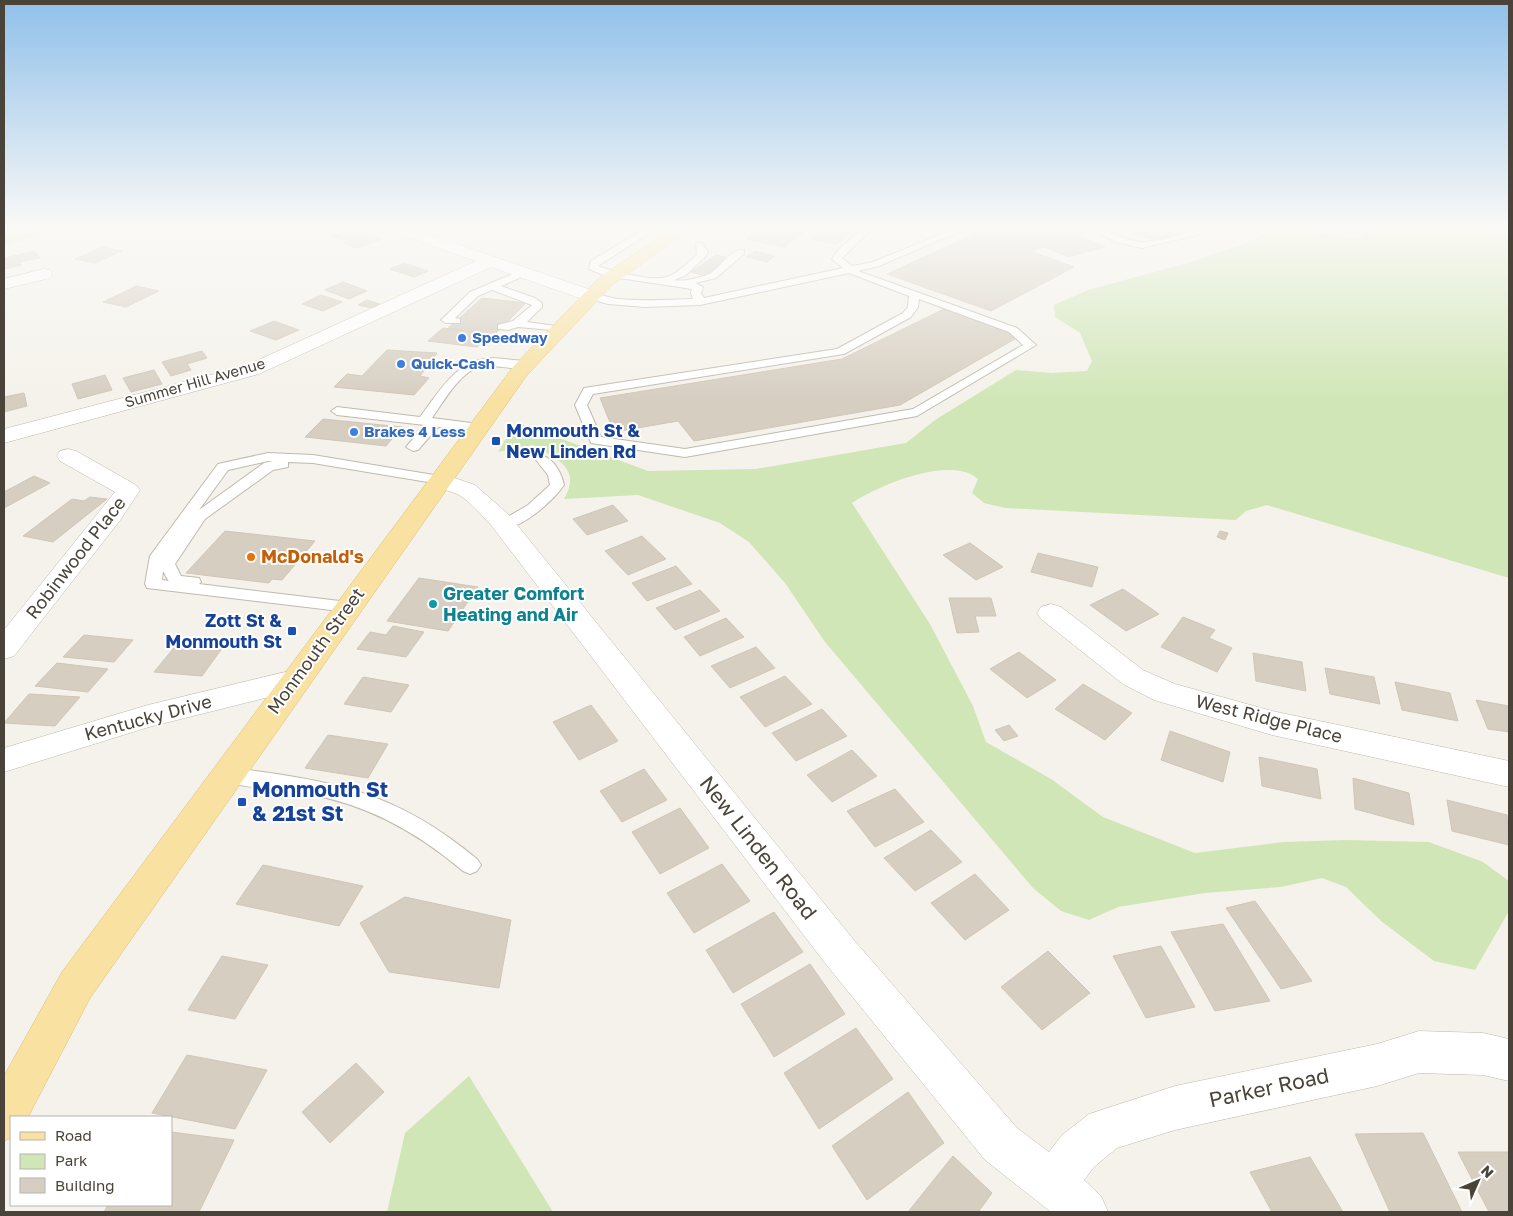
<svg xmlns="http://www.w3.org/2000/svg" width="1513" height="1216" font-family="'Golos Text',sans-serif">
<style>
.green{fill:#d0e6b7}
.building{fill:#d6cec1;stroke:#d0c6b5}
.lines{fill:none;stroke-linecap:round;stroke-linejoin:round}
.service-casing{stroke:#c0baae;stroke-width:2}
.minor-casing{stroke:#c0baae;stroke-width:1}
.primary-casing{stroke:#ddbf71;stroke-width:1}
.service{fill:#fff;fill-rule:evenodd}
.minor{fill:#fff;fill-rule:evenodd}
.primary{fill:#f8e1a1;fill-rule:evenodd}
.shop-dot{fill:#3f7fe0;stroke:#fff;stroke-width:2}
.transit-dot{fill:#1a4fb4;stroke:#fff;stroke-width:2}
.food-dot{fill:#e8710a;stroke:#fff;stroke-width:2}
.culture-dot{fill:#0f9aa8;stroke:#fff;stroke-width:2}
.labels{text-anchor:middle;stroke-width:4;stroke-linejoin:round;paint-order:stroke}
.far-shop-label{font-size:15px;font-weight:bold;fill:#366cbe;stroke:#fff;text-anchor:start}
.far-street-label{font-size:15px;fill:#494339;stroke:#fff}
.transit-label{font-size:18px;font-weight:bold;fill:#164399;stroke:#fff;text-anchor:start}
.food-label{font-size:18px;font-weight:bold;fill:#c56008;stroke:#fff;text-anchor:start}
.street-label{font-size:18px;fill:#494339;stroke:#fff}
.culture-label{font-size:18px;font-weight:bold;fill:#0d838f;stroke:#fff;text-anchor:start}
.near-transit-label{font-size:21px;font-weight:bold;fill:#164399;stroke:#fff;text-anchor:start}
.near-street-label{font-size:21px;fill:#494339;stroke:#fff}
</style>
<rect width="100%" height="100%" fill="#f5f2eb"/>
<!-- green -->
<g class="green">
<polygon points="4,229 56,229 4,246"/>
<path d="M1365,229H1509V578L1267,505L1246,511L1236,520L1005,508L984,503L972,493L978,479C951,455 879,485 852,503L930,624L973,706L986,742L1051,779L1103,817L1195,853L1283,842L1345,840L1429,842L1483,862L1509,881V911L1475,970L1434,961L1381,921L1346,887L1322,878L1281,887L1205,893L1118,907L1089,920L1061,911L1033,888L825,642L785,583L749,542L720,523L638,495L564,499C582,468 557,459 533,445L498,452L516,422L648,471L756,469L906,443L935,420L1016,370L1052,373L1087,371L1092,361L1080,333L1055,317L1054,305L1088,290L1188,263L1246,243L1273,230L1362,238Z"/>
<polygon points="469,1076 553,1212 387,1212 405,1133"/>
</g>
<!-- building -->
<g class="building">
<polygon points="351,229 365,233 345,241 332,236"/>
<polygon points="745,229 809,229 784,247 746,239 758,231"/>
<polygon points="823,229 855,229 837,244 810,239"/>
<polygon points="986,229 1065,229 1105,247 1068,257 1045,247 1030,251 1074,267 991,311 887,274"/>
<polygon points="1129,229 1207,229 1153,241"/>
<polygon points="369,234 382,239 357,248 344,243"/>
<polygon points="102,247 122,251 95,263 75,259"/>
<polygon points="34,251 40,258 19,262 21,265 4,269 4,258"/>
<polygon points="755,251 775,256 767,262 746,257"/>
<polygon points="716,255 730,258 706,276 691,272"/>
<polygon points="404,263 428,271 414,277 390,269"/>
<polygon points="343,282 367,291 349,299 325,290"/>
<polygon points="136,286 159,291 126,307 103,302"/>
<polygon points="321,295 342,302 323,311 302,304"/>
<polygon points="482,298 526,303 493,336 446,330"/>
<polygon points="367,300 380,304 372,308 358,305"/>
<polygon points="944,309 1020,336 900,405 694,441 678,421 614,432 600,398 842,359"/>
<polygon points="274,321 299,330 276,340 250,331"/>
<polygon points="443,328 491,334 477,347 428,341"/>
<polygon points="387,350 437,353 420,376 429,378 414,395 334,387 347,374 362,376"/>
<polygon points="202,351 207,358 187,364 191,370 171,376 162,362"/>
<polygon points="154,370 162,384 131,392 123,378"/>
<polygon points="105,375 112,390 78,399 72,384"/>
<polygon points="24,393 27,406 4,412 4,397"/>
<polygon points="323,419 402,427 386,446 305,437"/>
<polygon points="34,476 50,483 4,508 4,492"/>
<polygon points="90,497 107,499 53,542 23,536 72,499 84,501"/>
<polygon points="613,505 628,521 587,535 573,519"/>
<polygon points="225,531 315,541 282,580 272,579 269,583 186,573"/>
<polygon points="1220,531 1228,533 1225,540 1217,537"/>
<polygon points="642,536 666,559 628,575 605,551"/>
<polygon points="970,543 1003,567 976,580 943,555"/>
<polygon points="1038,553 1098,567 1092,587 1031,572"/>
<polygon points="676,566 692,584 647,601 632,583"/>
<polygon points="419,578 478,587 448,631 387,621"/>
<polygon points="1123,589 1159,614 1126,631 1090,605"/>
<polygon points="700,590 720,611 675,630 656,608"/>
<polygon points="949,598 991,598 996,616 975,616 979,632 957,633"/>
<polygon points="1183,617 1215,630 1209,638 1232,648 1217,672 1161,647"/>
<polygon points="726,618 744,637 700,656 684,637"/>
<polygon points="393,626 424,632 406,657 357,649 370,632 386,635"/>
<polygon points="84,635 133,640 114,662 63,657"/>
<polygon points="177,644 223,647 202,676 154,672"/>
<polygon points="756,647 775,668 730,688 711,666"/>
<polygon points="1019,652 1056,680 1027,698 990,669"/>
<polygon points="1253,653 1302,662 1306,691 1256,681"/>
<polygon points="57,663 108,669 88,692 35,686"/>
<polygon points="1325,668 1374,677 1380,704 1330,694"/>
<polygon points="785,676 812,704 765,727 740,697"/>
<polygon points="363,677 409,685 391,712 344,704"/>
<polygon points="1395,682 1450,693 1458,721 1402,710"/>
<polygon points="1083,684 1132,713 1105,740 1055,709"/>
<polygon points="29,694 80,697 55,726 4,723"/>
<polygon points="1476,700 1509,706 1509,732 1488,729"/>
<polygon points="591,705 618,741 579,760 553,722"/>
<polygon points="822,709 847,736 796,761 772,733"/>
<polygon points="1009,725 1018,736 1004,741 995,730"/>
<polygon points="1170,731 1230,752 1223,782 1161,760"/>
<polygon points="328,735 388,744 368,778 305,768"/>
<polygon points="852,750 877,776 832,802 807,775"/>
<polygon points="1259,757 1317,769 1321,799 1262,786"/>
<polygon points="644,769 667,800 622,822 600,791"/>
<polygon points="1353,778 1409,793 1414,825 1355,809"/>
<polygon points="895,789 924,822 875,847 847,811"/>
<polygon points="1447,800 1507,815 1509,845 1452,831"/>
<polygon points="680,808 709,848 660,874 632,832"/>
<polygon points="931,830 962,862 915,891 884,858"/>
<polygon points="722,864 750,901 694,933 667,893"/>
<polygon points="263,865 363,886 339,926 236,904"/>
<polygon points="975,874 1009,910 965,940 931,903"/>
<polygon points="405,897 511,920 499,988 389,972 360,923"/>
<polygon points="1255,901 1312,981 1281,989 1226,908"/>
<polygon points="774,912 803,952 733,993 706,950"/>
<polygon points="1223,924 1270,1001 1215,1011 1171,932"/>
<polygon points="1161,946 1195,1007 1146,1018 1113,956"/>
<polygon points="1048,951 1090,993 1042,1030 1001,987"/>
<polygon points="222,956 268,965 235,1019 188,1010"/>
<polygon points="810,964 845,1014 774,1057 741,1004"/>
<polygon points="856,1028 893,1079 819,1129 784,1073"/>
<polygon points="187,1055 267,1070 235,1129 152,1113"/>
<polygon points="356,1063 384,1092 330,1143 302,1112"/>
<polygon points="908,1092 944,1143 867,1200 832,1146"/>
<polygon points="171,1132 234,1140 199,1212 104,1212 108,1205 171,1205"/>
<polygon points="1423,1133 1462,1212 1390,1212 1355,1134"/>
<polygon points="1458,1152 1509,1152 1509,1212 1489,1212"/>
<polygon points="953,1156 992,1193 979,1211 981,1212 908,1212"/>
<polygon points="1310,1157 1343,1212 1272,1212 1250,1172"/>
</g>
<g class="lines">
<defs>
<g id="service">
<path d="M644,229H655L598,266C610,271 648,280 661,278C675,277 687,263 697,255L696,243H702L708,252L706,256L686,275L674,280C683,282 700,278 709,274C720,268 731,248 744,250V254L716,278L695,283L703,287L701,293L704,298L843,268L832,259L839,249L862,229H872L842,258L852,266L873,262L954,229H965L879,266L858,271L1017,328L1036,345L917,416L685,457L591,443L575,405L584,388L837,349L903,313L908,307L909,296L849,273L700,305L645,307L608,304L587,298V294C597,292 608,298 618,299C643,301 668,300 693,299L691,293L692,289L606,276L589,269L591,261ZM919,299L1009,332L1023,345L913,409L685,449L601,437L587,405L593,394L844,354L911,317L918,307Z"/>
<path d="M1090,229C1108,227 1123,242 1142,242C1168,242 1194,226 1222,229L1142,248L1116,242Z"/>
<polygon points="522,270 527,273 526,275 501,286 535,298 542,303 542,307 527,322 563,327 563,331 518,327 508,330 498,329 498,325 513,321 532,305 492,290 478,296 455,318 460,319 460,323 446,323 441,320 470,292"/>
<path d="M493,358L525,361L531,365C523,374 492,362 478,367C458,375 444,401 432,418L479,424L485,428L484,431L438,427L418,450L413,451L406,447L425,425L337,415L331,411L337,407L420,417C440,391 456,359 493,358Z"/>
<path d="M268,453L313,455L440,476L447,480L440,484L313,463L288,462V467L273,470L205,519L175,564L181,576L199,578L201,582L199,584L348,602L354,603L356,607L354,611L348,612L147,588L145,584L150,556L218,464ZM268,461H273L264,463L199,510L228,470ZM163,571L168,580L169,581L162,580Z"/>
<path d="M543,456C554,459 562,474 564,485C554,500 518,533 499,528L497,525L499,522L528,505L550,485L548,475L536,460Z"/>
<path d="M227,767C331,781 393,789 477,859L481,865L477,871L470,874L463,871C417,832 367,804 307,794C279,789 247,789 220,780L217,775L220,770Z"/>
</g>
<g id="minor">
<polygon points="391,229 413,229 597,292 600,296 597,300 585,300 491,267 259,374 4,443 4,429 245,366 476,261 393,232"/>
<polygon points="44,269 50,270 52,274 50,278 4,289 4,279"/>
<polygon points="68,449 76,451 136,485 140,490 121,519 14,656 4,659 4,630 115,492 60,461 57,456 60,451"/>
<path d="M440,473L475,485L509,515L853,939L1017,1128L1049,1152L1062,1135L1089,1114L1175,1086L1377,1044L1419,1031L1483,1033L1509,1039V1081L1483,1075L1419,1073L1377,1086L1175,1130L1117,1148L1094,1167L1084,1180L1101,1196L1108,1212H1051L985,1160L825,963L491,525C481,515 472,503 459,495C450,490 434,489 428,480L432,475Z"/>
<polygon points="1051,604 1061,607 1143,670 1175,684 1272,711 1509,761 1509,787 1272,735 1154,700 1123,684 1041,619 1037,613 1041,607"/>
<polygon points="294,670 305,674 309,681 305,688 149,727 4,772 4,748 148,705"/>
</g>
<polygon id="primary" points="672,229 690,229 612,285 527,375 90,998 28,1117 11,1117 11,1138 4,1141 4,1076 62,972 513,367 600,277"/>
</defs>
<!-- service casing -->
<use href="#service" class="service-casing"/>
<!-- minor casing -->
<use href="#minor" class="minor-casing"/>
<!-- primary casing -->
<use href="#primary" class="primary-casing"/>
<!-- service -->
<use href="#service" class="service"/>
<!-- minor -->
<use href="#minor" class="minor"/>
<!-- primary -->
<use href="#primary" class="primary"/>
</g>
<!-- sky -->
<linearGradient id="sky" x2="0" y2="1"><stop stop-color="#90c0ea"/><stop offset="0.57" stop-color="#faf9f6"/><stop offset="1" stop-color="#faf9f6" stop-opacity="0"/></linearGradient>
<rect width="1513" height="399" fill="url(#sky)"/>
<!-- markers -->
<g class="shop-dot">
<circle cx="462" cy="338" r="5"/>
<circle cx="401" cy="364" r="5"/>
<circle cx="354" cy="432" r="5"/>
</g>
<g class="transit-dot">
<rect x="491" y="436" width="10" height="10" rx="2.5"/>
<rect x="287" y="626" width="10" height="10" rx="2.5"/>
<rect x="237" y="797" width="10" height="10" rx="2.5"/>
</g>
<circle class="food-dot" cx="251" cy="557" r="5"/>
<circle class="culture-dot" cx="433" cy="604" r="5"/>
<g class="labels">
<!-- far-shop labels -->
<g class="far-shop-label">
<text x="472" y="343">Speedway</text>
<text x="411" y="369">Quick-Cash</text>
<text x="364" y="437">Brakes 4 Less</text>
</g>
<!-- far-street labels -->
<g class="far-street-label">
<text transform="translate(195 383) rotate(-16)" y="5">Summer Hill Avenue</text>
</g>
<!-- transit labels -->
<g class="transit-label">
<text x="506" y="437">Monmouth St &amp;<tspan x="506" dy="21">New Linden Rd</tspan></text>
<text x="282" y="627" text-anchor="end">Zott St &amp;<tspan x="282" dy="21">Monmouth St</tspan></text>
</g>
<!-- food labels -->
<g class="food-label">
<text x="261" y="563">McDonald's</text>
</g>
<!-- street labels -->
<g class="street-label">
<text transform="translate(76 558) rotate(-52)" y="6">Robinwood Place</text>
<text transform="translate(316 651) rotate(-54)" y="6">Monmouth Street</text>
<text transform="translate(148 718) rotate(-15)" y="6">Kentucky Drive</text>
<text transform="translate(1269 719) rotate(14)" y="6">West Ridge Place</text>
</g>
<!-- culture labels -->
<g class="culture-label">
<text x="443" y="600">Greater Comfort<tspan x="443" dy="21">Heating and Air</tspan></text>
</g>
<!-- near-transit labels -->
<g class="near-transit-label">
<text x="252" y="797">Monmouth St<tspan x="252" dy="24">&amp; 21st St</tspan></text>
</g>
<!-- near-street labels -->
<g class="near-street-label">
<text transform="translate(758 848) rotate(52)" y="7">New Linden Road</text>
<text transform="translate(1269 1088) rotate(-12)" y="7">Parker Road</text>
</g>
</g>
<!-- border -->
<rect width="1513" height="1216" fill="none" stroke="#494339" stroke-width="10"/>
<!-- legend -->
<rect x="10" y="1116" width="162" height="90" fill="#ffffff" stroke="#b6b4b0"/>
<rect x="20" y="1132" width="25" height="8" fill="#f8e1a1" stroke="#b6b4b0"/>
<text x="55" y="1141" font-size="15" fill="#494339">Road</text>
<rect x="20" y="1154" width="25" height="15" fill="#d0e6b7" stroke="#b6b4b0"/>
<text x="55" y="1166" font-size="15" fill="#494339">Park</text>
<rect x="20" y="1178" width="25" height="15" fill="#d6cec1" stroke="#b6b4b0"/>
<text x="55" y="1191" font-size="15" fill="#494339">Building</text>
<!-- north arrow -->
<g transform="translate(1478 1181) rotate(45)" stroke="#ffffff" stroke-width="4" paint-order="stroke">
<path d="M0-4L9 19L0 12L-9 19Z" fill="#494339"/>
<text y="-8" font-size="14" font-weight="bold" text-anchor="middle" fill="#494339">N</text>
</g>
</svg>
